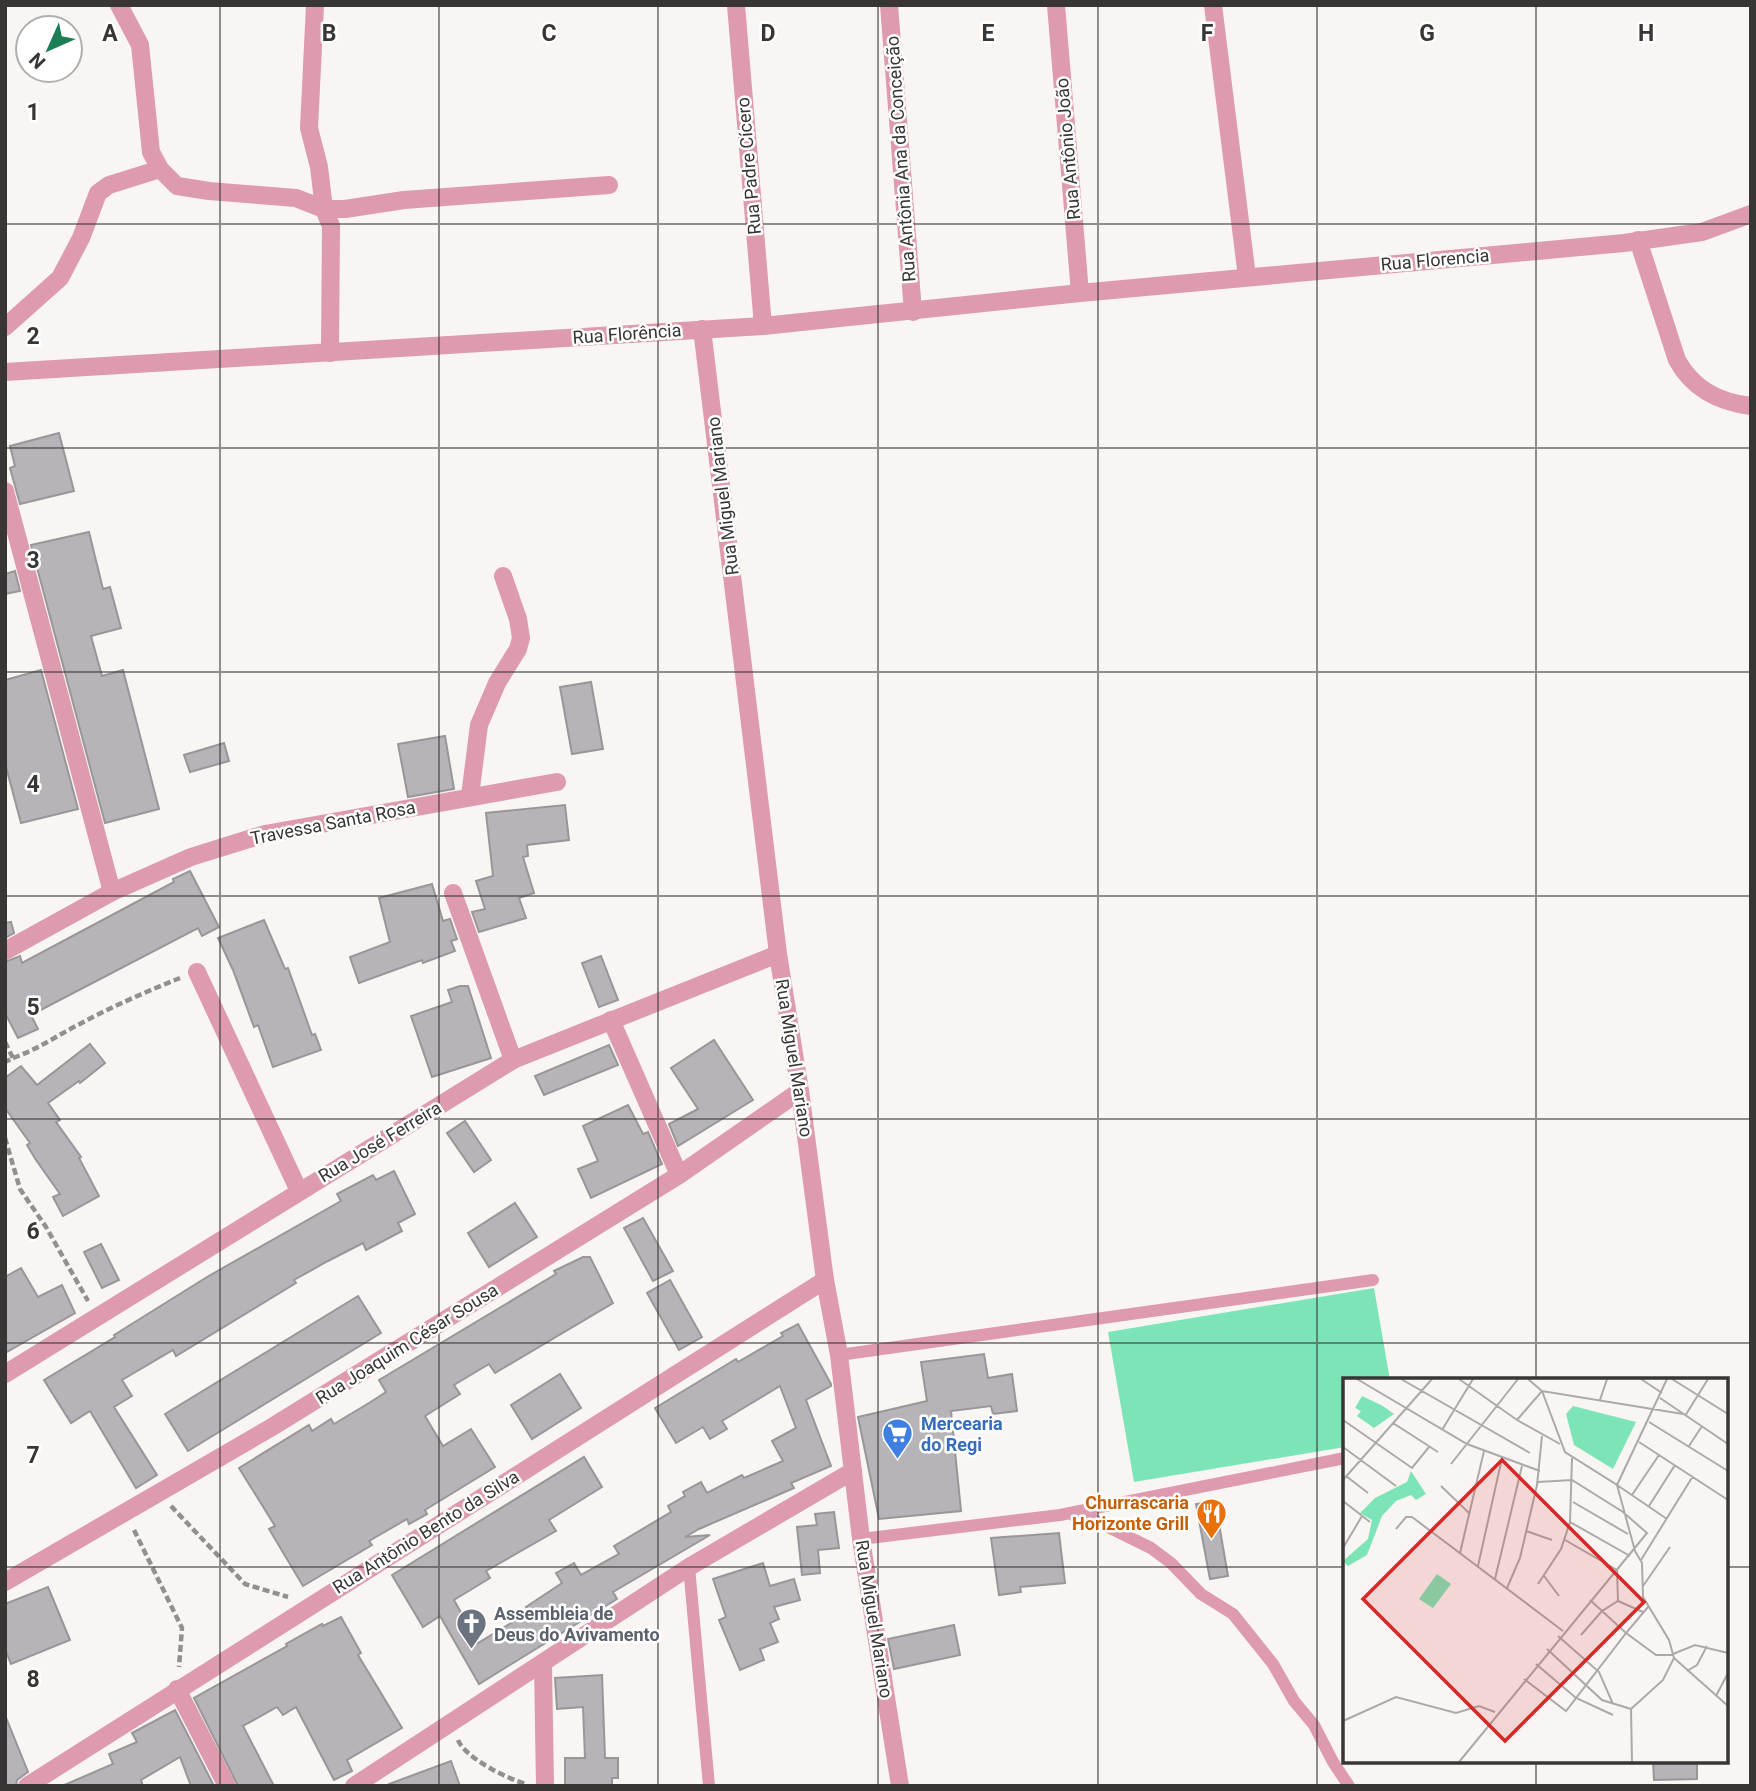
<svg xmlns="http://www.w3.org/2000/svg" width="1756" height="1791" font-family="Roboto,sans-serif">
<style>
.green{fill:#7de4b8}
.building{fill:#b6b4b8;stroke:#989699;stroke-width:2}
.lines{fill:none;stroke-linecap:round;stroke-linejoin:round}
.path{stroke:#928f8e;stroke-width:4.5;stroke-dasharray:7 3.5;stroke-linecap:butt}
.service{stroke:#dd9bad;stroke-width:12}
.minor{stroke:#dd9bad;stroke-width:18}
.grid{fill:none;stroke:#383635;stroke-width:2;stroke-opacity:0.55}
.labels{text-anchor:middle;stroke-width:5;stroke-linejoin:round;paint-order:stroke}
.street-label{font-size:18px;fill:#383635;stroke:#fff}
.shop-label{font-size:18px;font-weight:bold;fill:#366cbe;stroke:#fff;text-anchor:start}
.food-label{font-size:18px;font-weight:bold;fill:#c56008;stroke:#fff;text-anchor:end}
.worship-label{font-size:18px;font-weight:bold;fill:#5b616d;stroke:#fff;text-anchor:start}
.inset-road{fill:none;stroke:#aca9a7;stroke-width:2}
.view{fill:#d62828;fill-opacity:0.15;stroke:#d62828;stroke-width:3.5}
.inset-edge{fill:none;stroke:#383635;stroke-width:3.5}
.grid-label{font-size:23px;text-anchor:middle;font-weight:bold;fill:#383635;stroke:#fff;stroke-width:5;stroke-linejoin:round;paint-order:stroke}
</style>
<rect width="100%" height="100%" fill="#f9f5f3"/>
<!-- green -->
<polygon class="green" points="1374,1288 1390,1380 1345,1380 1345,1447 1134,1482 1108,1332"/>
<!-- building -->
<g class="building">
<polygon points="59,433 74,491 20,504 10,468 15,466 10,446"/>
<polygon points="89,532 103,589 110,587 121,628 91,636 102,676 123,670 159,809 105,823 31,545"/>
<polygon points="15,571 20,591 5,594 5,574"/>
<polygon points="41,670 78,809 21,823 5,763 5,680"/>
<polygon points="591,682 603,749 572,754 560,687"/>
<polygon points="445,736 454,789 408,797 398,744"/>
<polygon points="224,743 229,761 190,772 184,755"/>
<polygon points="565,805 569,840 527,845 528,856 523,857 534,893 519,898 526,918 479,932 472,912 485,909 476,881 493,876 486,813"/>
<polygon points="190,871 219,927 202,936 198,928 31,1015 38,1029 18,1038 5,1013 5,962 20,956 22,963 174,882 173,879"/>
<polygon points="432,884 443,921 450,919 457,939 451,941 455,951 423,963 422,960 359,983 350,957 390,942 379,898"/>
<polygon points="264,920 285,969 288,968 312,1035 315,1034 321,1050 273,1067 258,1025 254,1027 233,970 218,938"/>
<polygon points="11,922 14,933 5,938 5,923"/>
<polygon points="601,956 618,1000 599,1007 582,963"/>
<polygon points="460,986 468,986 491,1058 432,1077 411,1016 452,1002 448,990"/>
<polygon points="714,1040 753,1100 678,1146 669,1124 698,1109 671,1068"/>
<polygon points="90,1044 105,1063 80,1083 79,1081 48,1103 60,1120 56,1122 81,1157 79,1158 99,1196 63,1216 53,1197 60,1194 36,1160 27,1145 30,1143 5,1108 5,1078 21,1066 37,1085"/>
<polygon points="609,1045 618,1065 544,1095 535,1076"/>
<polygon points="628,1105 643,1134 648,1132 662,1164 591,1198 578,1169 598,1161 583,1126"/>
<polygon points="465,1121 491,1160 474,1172 447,1133"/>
<polygon points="394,1171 415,1214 398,1223 402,1231 366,1250 363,1243 328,1261 294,1280 296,1283 176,1356 173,1350 122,1380 132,1396 114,1407 157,1475 136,1488 90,1411 71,1423 44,1380 115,1337 114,1335 207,1277 341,1201 337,1194 373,1175 376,1180"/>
<polygon points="515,1203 537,1237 489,1267 468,1233"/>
<polygon points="643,1218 673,1271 653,1281 624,1228"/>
<polygon points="101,1244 119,1280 102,1288 84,1252"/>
<polygon points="583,1257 590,1257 613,1303 495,1373 489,1364 454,1385 460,1394 425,1416 443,1446 471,1429 495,1467 425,1510 427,1514 409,1524 407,1519 369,1541 372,1545 303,1586 269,1529 275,1526 239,1468 309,1425 312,1431 331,1419 334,1424 369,1403 386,1392 379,1380 556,1274 554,1271"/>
<polygon points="21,1268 38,1297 62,1285 75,1313 5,1353 5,1277"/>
<polygon points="670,1280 702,1337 679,1350 647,1293"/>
<polygon points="358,1296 381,1333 188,1451 165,1414"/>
<polygon points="798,1324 831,1384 831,1386 806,1400 831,1466 791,1483 794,1488 699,1529 685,1537 710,1535 613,1592 617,1599 479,1684 440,1616 423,1627 392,1575 584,1457 602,1487 549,1520 556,1531 486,1571 490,1578 454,1600 478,1643 529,1612 526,1607 562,1583 556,1573 574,1563 581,1575 619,1554 614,1546 671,1512 668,1506 685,1496 683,1492 701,1482 707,1493 742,1475 744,1478 783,1461 772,1441 796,1428 780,1386 722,1421 727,1429 710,1439 703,1427 676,1443 655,1408 736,1359 738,1362 783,1336 781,1333"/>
<polygon points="984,1354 988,1378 1012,1374 1017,1411 993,1414 991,1406 951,1411 961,1511 879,1519 858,1417 927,1401 921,1362"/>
<polygon points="560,1374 581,1408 532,1439 511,1405"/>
<polygon points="1215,1501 1228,1576 1210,1579 1196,1504"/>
<polygon points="834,1512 839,1548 818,1550 820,1573 802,1575 797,1527 817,1525 815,1514"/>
<polygon points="1059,1533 1065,1583 1020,1587 1021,1592 999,1595 991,1538"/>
<polygon points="763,1563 770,1586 794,1579 800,1600 774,1607 779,1619 770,1623 778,1642 760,1649 764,1660 740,1670 719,1620 726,1617 713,1579"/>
<polygon points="48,1587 70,1640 11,1664 5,1649 5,1604"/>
<polygon points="341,1617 361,1653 358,1655 402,1728 347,1760 352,1771 334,1780 296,1707 283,1715 277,1707 243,1726 274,1786 238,1786 194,1698 287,1646 286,1644 322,1624 323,1626"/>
<polygon points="954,1625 960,1655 894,1669 888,1639"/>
<polygon points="602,1675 605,1758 618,1758 618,1778 612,1778 612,1786 565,1786 565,1758 585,1758 583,1707 557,1709 555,1678"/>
<polygon points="175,1710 214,1786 191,1786 180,1757 141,1780 143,1786 62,1786 113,1764 109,1754 137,1742 132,1733"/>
<polygon points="5,1715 28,1772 17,1780 16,1786 5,1786"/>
<polygon points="451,1761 460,1786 390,1786 389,1784"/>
<polygon points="1653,1761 1697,1761 1697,1779 1654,1780"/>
</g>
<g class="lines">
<!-- path -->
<g class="path">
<polyline points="5,1042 13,1058 5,1062"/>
<path d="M13,1058C36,1050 55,1037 76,1026C109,1008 145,992 180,978"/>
<polyline points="5,1138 20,1189 46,1227 88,1301"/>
<polyline points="171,1506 245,1584 288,1597"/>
<polyline points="134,1530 182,1628 179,1667"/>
<path d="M458,1740C465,1758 508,1779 526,1784"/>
</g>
<!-- service -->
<g class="service">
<polyline points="839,1355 1373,1280"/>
<polyline points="1074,1516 1092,1519 1151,1548 1171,1563 1201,1594 1233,1614 1273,1664 1294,1701 1314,1725 1333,1762 1349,1786"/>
<polyline points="861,1539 1060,1515 1345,1458"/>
<polyline points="689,1567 709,1786"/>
</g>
<!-- minor -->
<g class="minor">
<polyline points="119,5 140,45 151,152 160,169 177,186 209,191 296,198 324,209 331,226 330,353"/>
<polyline points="315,5 309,128 319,167 324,209 345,209 404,200 609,185"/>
<polyline points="736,5 763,326"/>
<polyline points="889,5 913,312"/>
<polyline points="1056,5 1080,293"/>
<polyline points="1213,5 1247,277"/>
<path d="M1638,240L1677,360C1693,389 1718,402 1751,406"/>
<polyline points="5,327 60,278 81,238 98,193 109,185 160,169"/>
<polyline points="702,329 778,954 800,1091 825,1280 839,1355 861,1539 900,1786"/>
<polyline points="5,372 763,326 1080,293 1624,243 1702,232 1751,214"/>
<polyline points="5,491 112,892"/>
<polyline points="470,796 479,725 497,683 518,649 521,638 518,619 503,576"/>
<polyline points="453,893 513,1060"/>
<polyline points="5,951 112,892 191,857 265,834 557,782"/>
<polyline points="197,972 299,1191"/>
<polyline points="611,1020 679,1175"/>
<polyline points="5,1374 513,1060 778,954"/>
<polyline points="5,1582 272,1427 679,1175 800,1091"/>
<polyline points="543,1664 545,1786"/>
<polyline points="177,1689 227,1786"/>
<polyline points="27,1786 825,1280"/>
<polyline points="354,1786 689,1567 853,1471"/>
</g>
</g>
<!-- grid -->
<path class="grid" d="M220,5V1786M439,5V1786M658,5V1786M878,5V1786M1098,5V1786M1317,5V1786M1536,5V1380M5,224H1751M5,448H1751M5,672H1751M5,896H1751M5,1119H1751M5,1343H1751M5,1567H1345M1726,1567H1751M1536,1761V1786"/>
<!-- icons -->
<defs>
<symbol id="supermarket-pin" viewBox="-11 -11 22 30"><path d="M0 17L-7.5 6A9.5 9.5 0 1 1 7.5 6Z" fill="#3f7fe0" stroke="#fff"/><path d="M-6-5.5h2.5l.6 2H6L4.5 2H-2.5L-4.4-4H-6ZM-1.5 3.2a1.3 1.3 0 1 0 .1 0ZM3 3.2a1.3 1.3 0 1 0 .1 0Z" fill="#fff"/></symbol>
<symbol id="restaurant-pin" viewBox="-11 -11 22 30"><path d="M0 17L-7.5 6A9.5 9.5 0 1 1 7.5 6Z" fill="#e8710a" stroke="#fff"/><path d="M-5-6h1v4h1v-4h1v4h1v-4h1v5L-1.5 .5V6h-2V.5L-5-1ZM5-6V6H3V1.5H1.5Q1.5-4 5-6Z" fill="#fff"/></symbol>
<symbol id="church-pin" viewBox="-11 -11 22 30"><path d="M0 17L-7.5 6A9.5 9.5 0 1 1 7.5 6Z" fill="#6b7280" stroke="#fff"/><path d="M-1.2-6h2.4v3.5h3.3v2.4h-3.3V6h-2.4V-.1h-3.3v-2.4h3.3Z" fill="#fff"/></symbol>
</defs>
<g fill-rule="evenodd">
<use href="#supermarket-pin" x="880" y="1416" width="35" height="47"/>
<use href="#restaurant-pin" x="1194" y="1496" width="35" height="47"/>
<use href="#church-pin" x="454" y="1606" width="35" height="47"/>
</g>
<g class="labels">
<!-- street labels -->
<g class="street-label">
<text transform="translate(1068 149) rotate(-95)" y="6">Rua Antônio João</text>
<text transform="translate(901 159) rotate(-94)" y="6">Rua Antônia Ana da Conceição</text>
<text transform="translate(749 166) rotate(-95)" y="6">Rua Padre Cícero</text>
<text transform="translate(1435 260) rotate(-5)" y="6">Rua Florencia</text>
<text transform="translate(627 334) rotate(-4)" y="6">Rua Florência</text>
<text transform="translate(723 496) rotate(-97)" y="6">Rua Miguel Mariano</text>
<text transform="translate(333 823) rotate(-11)" y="6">Travessa Santa Rosa</text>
<text transform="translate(794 1058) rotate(81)" y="6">Rua Miguel Mariano</text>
<text transform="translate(380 1142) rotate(-31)" y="6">Rua José Ferreira</text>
<text transform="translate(407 1344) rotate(-32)" y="6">Rua Joaquim César Sousa</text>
<text transform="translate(426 1532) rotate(-32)" y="6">Rua Antônio Bento da Silva</text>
<text transform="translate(874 1619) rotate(81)" y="6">Rua Miguel Mariano</text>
</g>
<!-- shop labels -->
<g class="shop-label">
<text x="921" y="1430">Mercearia<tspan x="921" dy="21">do Regi</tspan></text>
</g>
<!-- food labels -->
<g class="food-label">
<text x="1189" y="1509">Churrascaria<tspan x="1189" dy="21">Horizonte Grill</tspan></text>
</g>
<!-- worship labels -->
<g class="worship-label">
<text x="494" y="1620">Assembleia de<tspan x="494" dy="21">Deus do Avivamento</tspan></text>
</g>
</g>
<!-- overview -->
<g transform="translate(1343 1378)">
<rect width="385" height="385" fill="#f9f5f3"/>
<path d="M19,18L40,28L51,36L31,50L14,38L18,33L12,30ZM230,28L293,44L270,91L231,67L223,36ZM68,93L83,116L73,122L68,117L53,123L39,138L24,177L5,188L0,183L25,161L29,142L17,135L32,120L64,104ZM94,196L108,206L90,230L76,221Z" fill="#7de4b8"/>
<path class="inset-road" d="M14,1L124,66L197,93M58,1L187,75M116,1L174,42L217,66M185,1L199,13L222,74L274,107L292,173M298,1L319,15M324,1L274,107L324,141M329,1L385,36M317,20L385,66M257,22L264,1M342,38L365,1M0,42L69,90L86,69M174,42L199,13L340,36M306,44L385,93M50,45L95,74M99,52L130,1M296,64L385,122M346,68L359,48M0,69L53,108M108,86L175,1M3,98L25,115M0,102L89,1M98,108L126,135M289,117L316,77M0,123L27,144M230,124L285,156M306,128L332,87M227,144L287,178M53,151L63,139H69L220,253M183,153L209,162M222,162L274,192L275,223M0,170L19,138M117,175L141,73M298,182L350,98M135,188L159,80M201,198L216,218M152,201L179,88M195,206L218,171L227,144L229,80M300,208L327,169M164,210L177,180L194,107L199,58M247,222L259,233L275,223L300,234M305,229L283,255L313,277H330M215,258L256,294L270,326M204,271L259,322L288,331M330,276L352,267L385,275M331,280L385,328M193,286L233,320L270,337M344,293L354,287L364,268M181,301L223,333L283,255L259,233L238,257M373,318L385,295M0,343L53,319L113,335L136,328L152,334M116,384L304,155L280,134L229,102L195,104M289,384L288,331L320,302L331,280L326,262L300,219L299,185L292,173"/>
<path class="view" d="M159,82L301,224L162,363L20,221Z"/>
<rect width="385" height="385" class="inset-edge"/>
</g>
<g class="grid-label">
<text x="110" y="41">A</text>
<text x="329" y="41">B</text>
<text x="549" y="41">C</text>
<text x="768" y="41">D</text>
<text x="988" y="41">E</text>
<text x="1207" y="41">F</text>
<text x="1427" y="41">G</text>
<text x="1646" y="41">H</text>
<text x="33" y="120">1</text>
<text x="33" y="344">2</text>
<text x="33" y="568">3</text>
<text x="33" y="792">4</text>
<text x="33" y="1015">5</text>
<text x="33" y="1239">6</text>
<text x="33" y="1463">7</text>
<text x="33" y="1687">8</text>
</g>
<!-- border -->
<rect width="1756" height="1791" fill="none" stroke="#383635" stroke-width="14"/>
<!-- north arrow -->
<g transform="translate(49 49) rotate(225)"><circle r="33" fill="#ffffff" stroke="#afafae" stroke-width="2"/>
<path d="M0-5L12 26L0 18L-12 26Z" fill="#1b7e56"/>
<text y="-10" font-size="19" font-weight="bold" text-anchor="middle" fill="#383635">N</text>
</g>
</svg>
